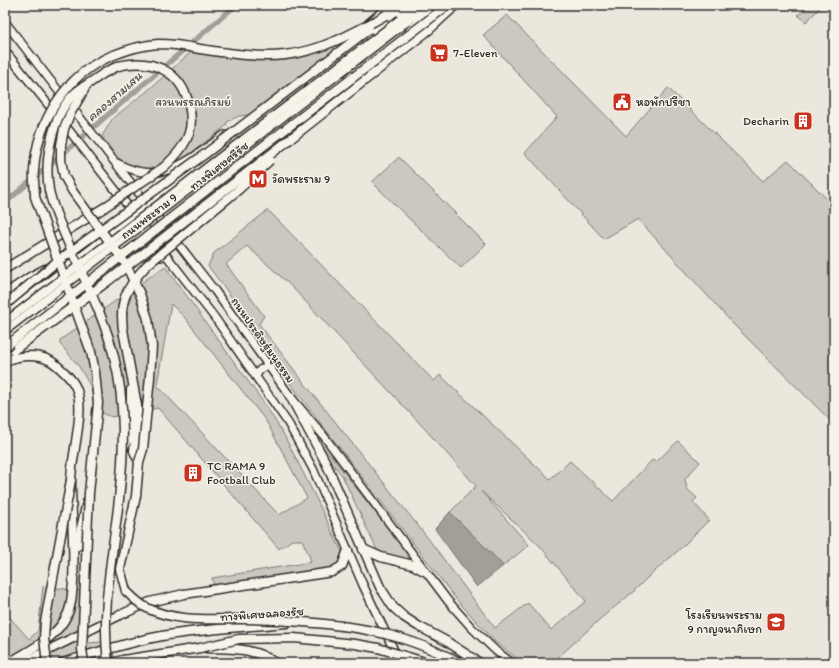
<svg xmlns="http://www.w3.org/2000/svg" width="839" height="668" font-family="Itim,'Playpen Sans Thai',sans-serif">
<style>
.green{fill:#cbc8bf;stroke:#7b7a75;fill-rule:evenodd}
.water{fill:#a29f98;stroke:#72716c}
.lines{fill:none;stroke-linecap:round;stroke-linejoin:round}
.canal{stroke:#a29f98;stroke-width:5.5}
.secondary-casing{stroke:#2b2b2b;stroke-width:9}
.primary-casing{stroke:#2b2b2b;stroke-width:10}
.motorway-casing{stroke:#2b2b2b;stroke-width:11}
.secondary{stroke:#f7f3e8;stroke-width:6}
.primary{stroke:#f7f3e8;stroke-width:7}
.motorway{stroke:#f7f3e8;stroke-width:8}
.primary-bridge-casing{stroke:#2b2b2b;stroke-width:10;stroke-linecap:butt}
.motorway-bridge-casing{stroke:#2b2b2b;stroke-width:11;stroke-linecap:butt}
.primary-bridge{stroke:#f7f3e8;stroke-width:7}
.motorway-bridge{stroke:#f7f3e8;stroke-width:8}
.labels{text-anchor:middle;stroke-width:3;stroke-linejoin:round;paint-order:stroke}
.poi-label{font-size:12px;fill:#2b2b2b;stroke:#f7f3e8;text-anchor:start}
.park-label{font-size:12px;fill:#535250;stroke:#f7f3e8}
.street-label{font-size:12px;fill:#2b2b2b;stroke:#f7f3e8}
.water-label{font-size:13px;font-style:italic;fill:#555451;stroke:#f7f3e8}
</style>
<rect width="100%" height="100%" fill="#ebe7dd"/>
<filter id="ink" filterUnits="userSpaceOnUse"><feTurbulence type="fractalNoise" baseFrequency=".025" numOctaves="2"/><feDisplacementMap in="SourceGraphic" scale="8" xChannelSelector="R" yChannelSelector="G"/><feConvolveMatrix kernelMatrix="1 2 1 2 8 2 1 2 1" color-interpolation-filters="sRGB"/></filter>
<g filter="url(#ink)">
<!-- green -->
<g class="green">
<polygon points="809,5 823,5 806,22 798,15"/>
<polygon points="507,15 626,136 668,88 763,181 788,160 834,206 834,424 734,325 638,219 604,239 525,153 557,117 483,35"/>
<path d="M332,46L335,49L334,53L256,114L239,116L227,122L226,126C211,137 196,150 181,160C166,169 142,172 127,164C116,158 109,146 102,136L113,118L146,92L192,51L249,57Z"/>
<path d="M399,157L486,244L461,268C431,239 401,212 372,182Z"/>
<path d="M268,210L434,381L440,375L550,479L570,461L613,501L652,460L656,462L678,441L700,462L685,479L687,489L697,498L693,502L709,520L680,549L647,578L633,592L600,619L552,663H523L495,642L456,599L256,339L255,331L227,291L208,266L214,253ZM247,246L290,285L425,429L476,486L450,512L491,553L503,566L529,545L481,491L539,545L586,601L551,630L528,603L495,628L427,537L305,384L259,324L264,316L226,264Z"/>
<path d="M165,266L266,406L284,435L317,500L342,552C340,562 338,566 329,570L214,586L212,578L311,562L309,555L302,540H292L279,549L158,408L112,417L95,410L91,387L78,365L60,344V340ZM171,304L185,318L266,421L307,498L279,515L157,385Z"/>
<path d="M320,443L328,452L412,559C396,558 387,560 376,548L342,475L330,461Z"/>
<polygon points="43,586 81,591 78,644 110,641 116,663 5,663 5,612 29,639 38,631"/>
</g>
<!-- water -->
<polygon class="water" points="450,512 491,553 503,566 477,587 435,529"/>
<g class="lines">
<!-- canal -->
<polyline class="canal" points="5,203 236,5"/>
<defs>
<g id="secondary">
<polyline points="368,23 389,5"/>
<path d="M178,242C175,231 177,225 183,215L267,149L287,139"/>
</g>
<g id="primary">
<polyline points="400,19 420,5"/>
<polyline points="5,22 64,98"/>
<polyline points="404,24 431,6"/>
<polyline points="409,31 437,5"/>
<polyline points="5,51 68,129 215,318 288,423 313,469 363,585 400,663"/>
<polyline points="71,106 215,291 290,396 323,435 448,601 472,628 496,651 512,663"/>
<path d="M117,163C161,188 189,160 224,135"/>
<polyline points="124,254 139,253 161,257"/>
<path d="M5,315C106,238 206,159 308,83C343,58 375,28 412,5"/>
<polyline points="5,340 146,232"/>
<path d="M256,376C259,370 261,368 268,366"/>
</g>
<g id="motorway">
<polyline points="386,15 399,5"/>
<polyline points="88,84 104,73 118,66"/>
<polyline points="294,136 430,29 456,5"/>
<polyline points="5,269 102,209"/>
<polyline points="5,294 30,277 45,269"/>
<polyline points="124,335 138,411 134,451 139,462 136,496 120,569 126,591"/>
<polyline points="5,357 18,347"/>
<path d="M5,362C17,355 36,354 49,360C55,363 60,368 65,373C70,378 74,382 76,388C86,410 71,456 71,481C71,515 75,549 73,583C72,593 72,604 68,613C57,639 31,649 9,663"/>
<polyline points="290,396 326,463 380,587 393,607 404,617 418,626 446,641 480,663"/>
<polyline points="123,450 131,432 131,390"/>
<polyline points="77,546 87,502"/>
<polyline points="363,549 381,557 413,565 424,571"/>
<path d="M206,648C234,649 252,647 276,663"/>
<polyline points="22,663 120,615 150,602 184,594 332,572 342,566 348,550"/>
<path d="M62,663C95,653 128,642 162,636C203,629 245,627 287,623"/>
<polyline points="111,663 123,660"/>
</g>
</defs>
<!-- secondary casing -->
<use href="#secondary" class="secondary-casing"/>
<!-- primary casing -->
<use href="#primary" class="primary-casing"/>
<!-- motorway casing -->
<use href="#motorway" class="motorway-casing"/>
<!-- secondary -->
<use href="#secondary" class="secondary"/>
<!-- primary -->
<use href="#primary" class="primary"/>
<!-- motorway -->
<use href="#motorway" class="motorway"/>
<defs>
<g id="primary-bridge">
<polyline points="5,322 400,19"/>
<polyline points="5,331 404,24"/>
</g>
<g id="motorway-bridge">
<path d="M88,84C83,87 77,91 73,95C52,117 44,160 49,190C53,210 62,228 70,247C86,283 105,319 114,357C126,404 124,452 119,499C113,554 101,608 108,663"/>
<polyline points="85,88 70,114 64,129 61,145 61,160 64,176 73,192 125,263 140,294 148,319 152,346 150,377 143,449 139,462"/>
<path d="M102,209L164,167C174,158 185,146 189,133C192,124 191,114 189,105C181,70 151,58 118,66"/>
<polyline points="5,305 54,264 205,154 369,29"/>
<path d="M124,335C118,304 125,288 147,265L238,190L270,160"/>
<polyline points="5,347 266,144 448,5"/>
<polyline points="18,347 108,281 294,136"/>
<path d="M126,591C133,598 139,604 147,608C175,622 210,619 240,619C261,619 282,620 303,622C330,624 358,627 385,634C411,640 437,651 461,663"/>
<polyline points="123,660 200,648 239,639 294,638 355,644 378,648 428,663"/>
<polyline points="47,663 44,638 45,622 71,480"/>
<path d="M84,663L82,649L89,493L98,403L95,372L91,352L35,197C35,188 33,179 34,170C37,121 66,75 111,56C126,50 142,45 158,44C172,44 186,46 200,49C228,53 257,58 285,55C322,51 353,33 386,15"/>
</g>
</defs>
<!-- primary-bridge casing -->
<use href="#primary-bridge" class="primary-bridge-casing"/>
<!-- motorway-bridge casing -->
<use href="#motorway-bridge" class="motorway-bridge-casing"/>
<!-- primary-bridge -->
<use href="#primary-bridge" class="primary-bridge"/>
<!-- motorway-bridge -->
<use href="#motorway-bridge" class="motorway-bridge"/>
</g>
</g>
<!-- icons -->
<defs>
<symbol id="supermarket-square" viewBox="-11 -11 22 22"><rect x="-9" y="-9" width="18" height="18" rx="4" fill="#c8321e" stroke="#f7f3e8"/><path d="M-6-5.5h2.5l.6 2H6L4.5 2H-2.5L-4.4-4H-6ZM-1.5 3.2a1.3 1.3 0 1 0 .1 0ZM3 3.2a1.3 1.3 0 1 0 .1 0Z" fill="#fff"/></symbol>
<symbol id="civic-square" viewBox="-11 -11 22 22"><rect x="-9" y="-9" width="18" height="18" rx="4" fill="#c8321e" stroke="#f7f3e8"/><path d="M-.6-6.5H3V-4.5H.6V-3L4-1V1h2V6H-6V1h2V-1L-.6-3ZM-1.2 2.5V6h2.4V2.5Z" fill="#fff"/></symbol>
<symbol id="building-square" viewBox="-11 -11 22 22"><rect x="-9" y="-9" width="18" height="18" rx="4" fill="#c8321e" stroke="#f7f3e8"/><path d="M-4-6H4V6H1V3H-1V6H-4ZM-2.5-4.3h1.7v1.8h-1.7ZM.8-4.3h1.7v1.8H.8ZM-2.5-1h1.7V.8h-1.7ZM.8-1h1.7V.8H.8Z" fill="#fff"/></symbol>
<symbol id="metro-square" viewBox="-11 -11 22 22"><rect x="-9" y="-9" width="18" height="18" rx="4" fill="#c8321e" stroke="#f7f3e8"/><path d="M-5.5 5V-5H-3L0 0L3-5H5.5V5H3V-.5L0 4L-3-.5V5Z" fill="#fff"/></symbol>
<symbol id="school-square" viewBox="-11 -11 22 22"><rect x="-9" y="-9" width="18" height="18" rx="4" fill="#c8321e" stroke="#f7f3e8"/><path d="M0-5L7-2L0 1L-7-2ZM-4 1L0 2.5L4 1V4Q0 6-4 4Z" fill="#fff"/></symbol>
</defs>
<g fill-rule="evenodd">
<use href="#supermarket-square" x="428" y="42" width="22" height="22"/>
<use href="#civic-square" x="611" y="91" width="22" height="22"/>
<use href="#building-square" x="792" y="110" width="22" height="22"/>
<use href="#metro-square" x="247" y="168" width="22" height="22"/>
<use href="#building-square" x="182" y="462" width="22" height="22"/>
<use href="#school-square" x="765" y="611" width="22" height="22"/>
</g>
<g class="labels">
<!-- poi labels -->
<g class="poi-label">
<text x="453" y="57">7-Eleven</text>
<text x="636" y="106">หอพักปรีชา</text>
<text x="789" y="125" text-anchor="end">Decharin</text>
<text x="272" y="183">วัดพระราม 9</text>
<text x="207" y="470">TC RAMA 9<tspan x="207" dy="14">Football Club</tspan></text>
<text x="762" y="619" text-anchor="end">โรงเรียนพระราม<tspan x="762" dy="14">9 กาญจนาภิเษก</tspan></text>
</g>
<!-- park labels -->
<g class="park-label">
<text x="193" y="106">สวนพรรณภิรมย์</text>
</g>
<!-- street labels -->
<g class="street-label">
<text transform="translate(219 166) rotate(-38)" y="4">ทางพิเศษศรีรัช</text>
<text transform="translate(149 216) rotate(-37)" y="4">ถนนพระราม 9</text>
<text transform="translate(263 340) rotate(55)" y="4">ถนนประดิษฐ์มนูธรรม</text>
<text transform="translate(262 614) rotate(-4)" y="4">ทางพิเศษฉลองรัช</text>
</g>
<!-- water labels -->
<g class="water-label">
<text transform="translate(114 96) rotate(-41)" y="5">คลองสามเสน</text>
</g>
</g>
<!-- margin -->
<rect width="839" height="668" fill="none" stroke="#f7f3e8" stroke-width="20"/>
<rect x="10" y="10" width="819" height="648" fill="none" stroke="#2b2b2b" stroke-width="1.5" filter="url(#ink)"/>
</svg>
